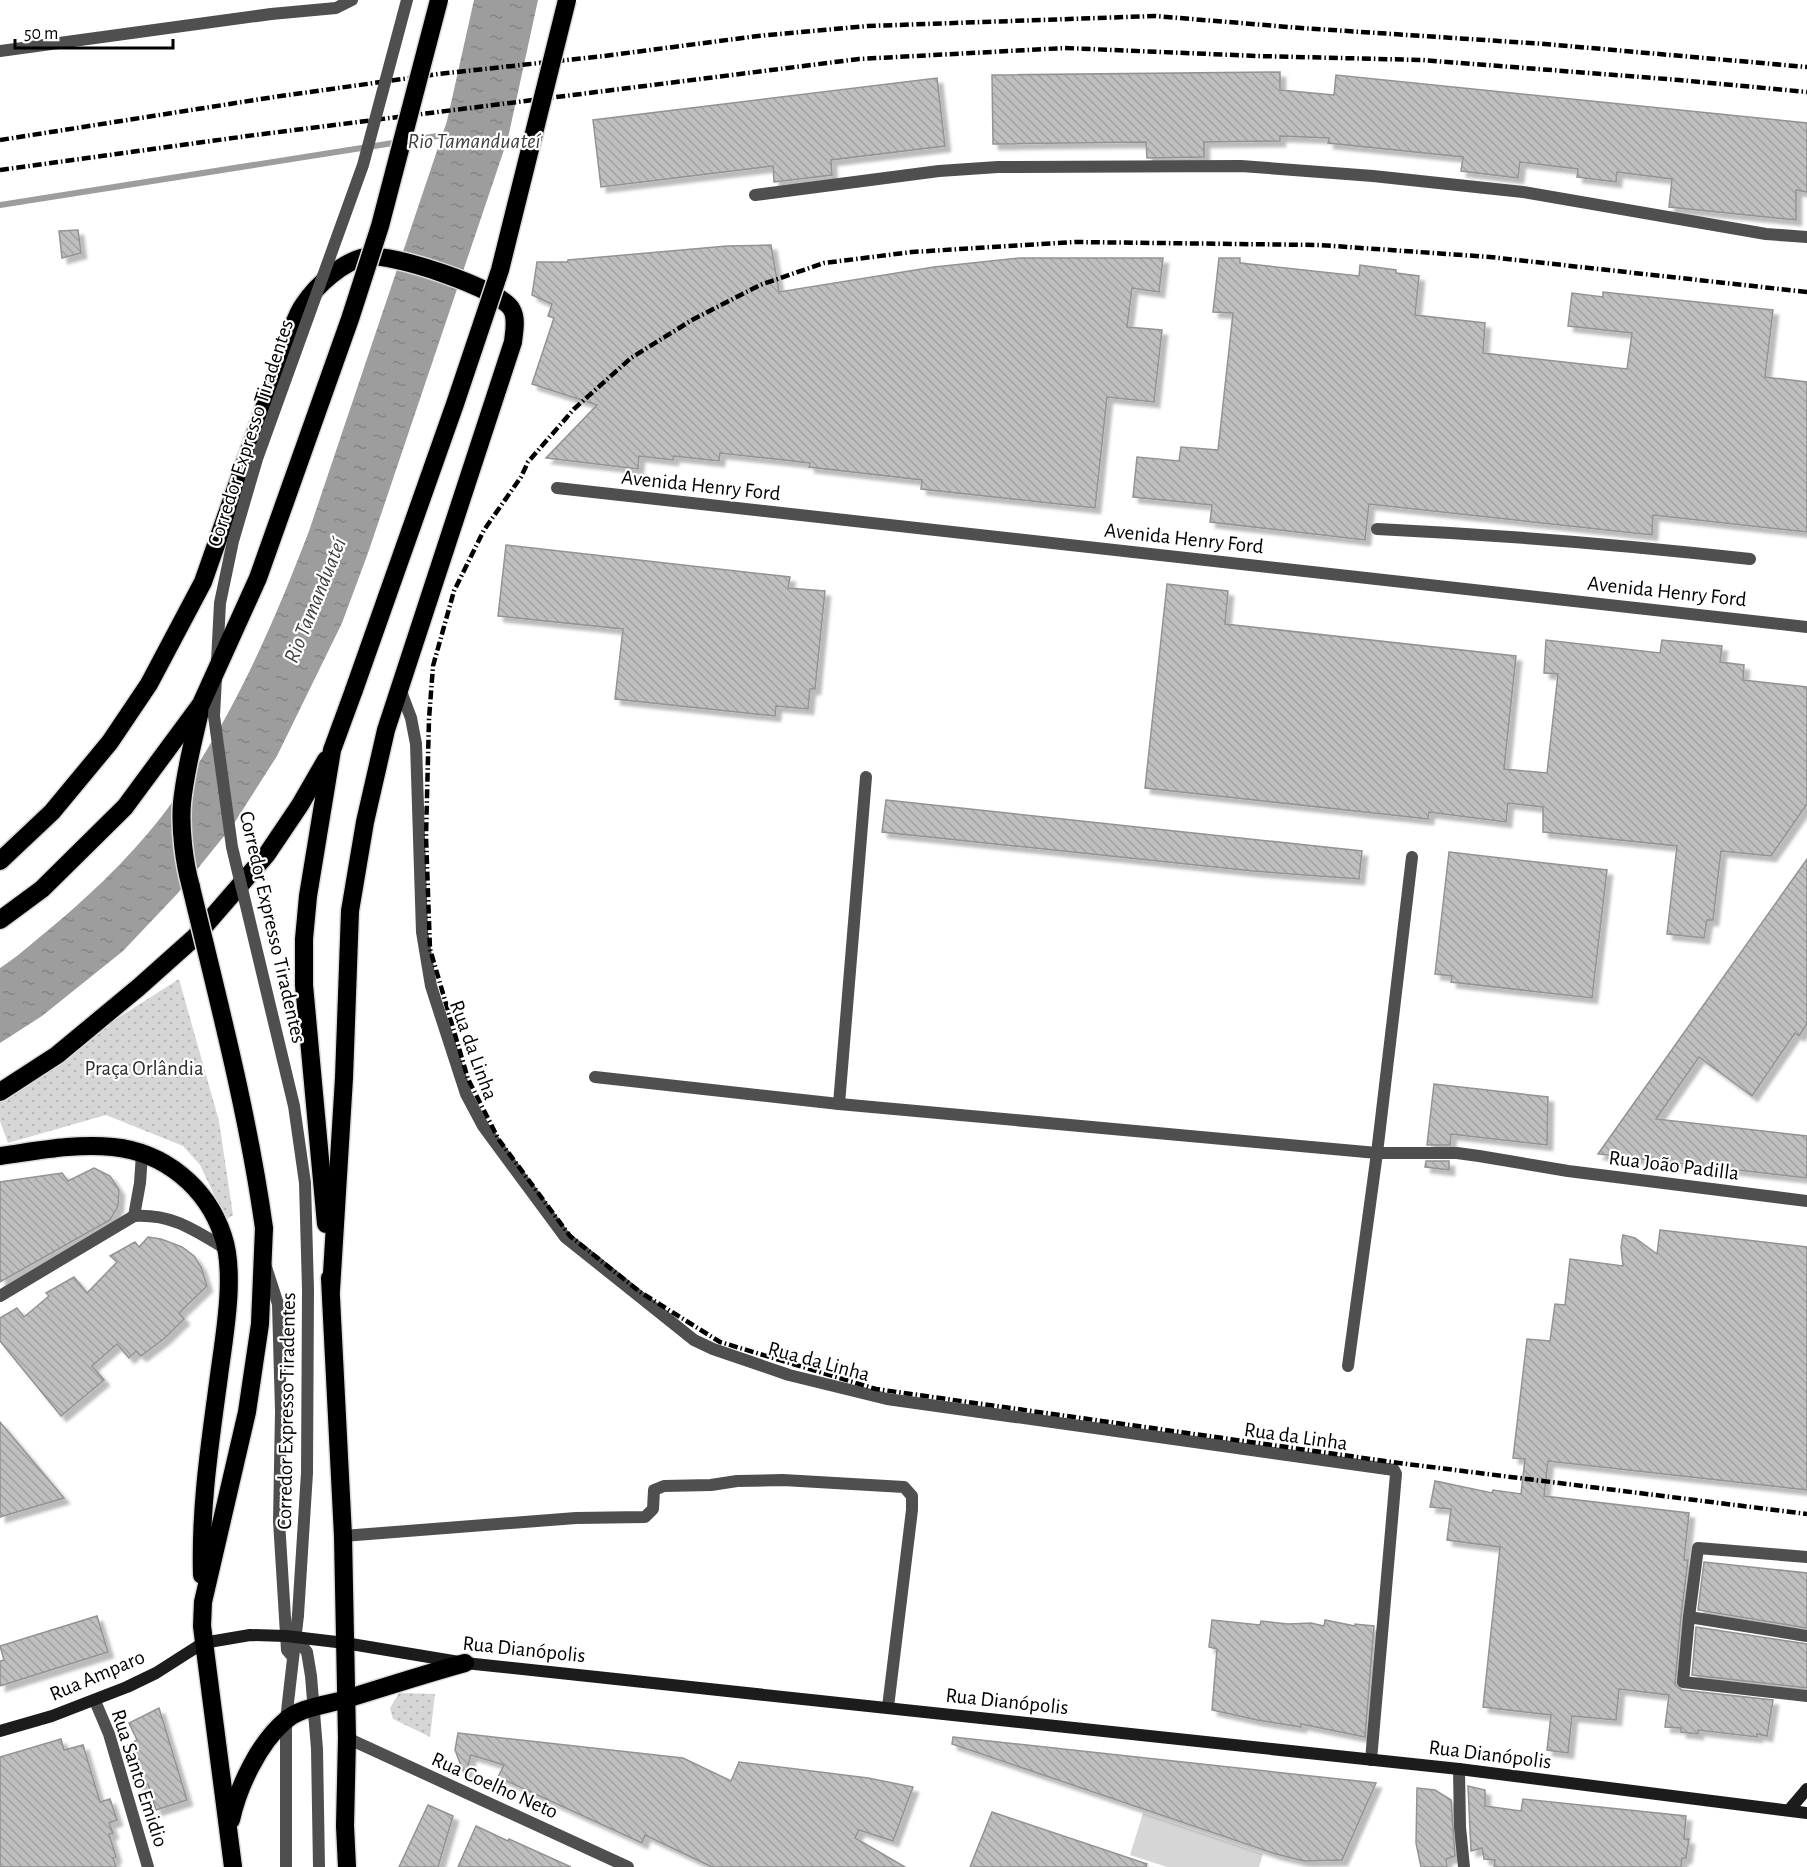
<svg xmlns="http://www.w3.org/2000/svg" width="1807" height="1867" font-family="'Alegreya Sans',sans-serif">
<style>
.green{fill:#d6d6d6}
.park{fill:url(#park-dots)}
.water{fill:url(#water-ripples)}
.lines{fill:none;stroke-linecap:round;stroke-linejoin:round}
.stream{stroke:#9d9d9d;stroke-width:6}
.building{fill:url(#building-back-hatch);stroke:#939393;stroke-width:1.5;filter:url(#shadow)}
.highway-casing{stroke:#dbdbdb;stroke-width:21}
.lane{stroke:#4f4f4f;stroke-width:12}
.street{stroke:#4f4f4f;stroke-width:12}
.secondary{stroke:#1c1c1c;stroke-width:12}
.highway{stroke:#000;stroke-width:18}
.rail{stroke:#000;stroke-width:4.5;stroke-dasharray:9 3 1.5 3;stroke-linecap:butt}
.highway-bridge-casing{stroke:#dbdbdb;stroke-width:21;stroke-linecap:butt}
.lane-bridge{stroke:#4f4f4f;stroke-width:12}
.highway-bridge{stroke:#000;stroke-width:18}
.labels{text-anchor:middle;stroke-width:4.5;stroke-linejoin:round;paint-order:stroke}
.street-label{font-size:21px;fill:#000;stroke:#fff}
.park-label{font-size:21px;fill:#2d2d2d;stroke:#fff}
.water-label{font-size:22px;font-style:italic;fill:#3e3e3e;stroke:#fff}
</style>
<defs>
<pattern id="park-dots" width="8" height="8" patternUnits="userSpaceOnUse" patternTransform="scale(1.5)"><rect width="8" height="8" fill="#d6d6d6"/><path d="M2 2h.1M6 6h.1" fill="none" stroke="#b6b6b6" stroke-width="1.8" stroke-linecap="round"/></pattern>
<pattern id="water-ripples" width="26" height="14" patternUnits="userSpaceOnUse" patternTransform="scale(1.5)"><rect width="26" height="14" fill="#9d9d9d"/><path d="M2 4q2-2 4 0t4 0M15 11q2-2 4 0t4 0" fill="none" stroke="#858585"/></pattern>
<pattern id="building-back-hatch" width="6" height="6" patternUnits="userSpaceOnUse" patternTransform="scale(1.5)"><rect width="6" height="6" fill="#bfbfbf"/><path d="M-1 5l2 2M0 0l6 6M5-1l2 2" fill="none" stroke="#a2a2a2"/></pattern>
<filter id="shadow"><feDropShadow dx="5.5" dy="5.5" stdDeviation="1.5" flood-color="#0004"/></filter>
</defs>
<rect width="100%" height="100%" fill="#fff"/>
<!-- green -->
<polygon class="green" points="1143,1813 1263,1854 1259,1867 1167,1867 1130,1855"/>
<!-- park -->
<g class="park">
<polygon points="179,979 219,1121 233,1215 226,1220 200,1165 183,1146 106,1115 8,1143 0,1121 0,1101 88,1037"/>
<polygon points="399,1693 435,1694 430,1737 393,1719 390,1708"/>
</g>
<!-- water -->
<path class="water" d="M474,0H538L508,138L368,553L342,623L277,756L233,825L178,893L123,951L42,1016L0,1043V968C16,958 31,944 46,932C97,890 146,842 183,787C237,708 275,620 309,531L447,121Z"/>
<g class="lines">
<!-- stream -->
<polyline class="stream" points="0,205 450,134"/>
</g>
<!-- building -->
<g class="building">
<polygon points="1280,72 1280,90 1334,95 1336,75 1807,123 1807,192 1796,190 1796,220 1669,207 1672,179 1617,172 1616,182 1577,177 1578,169 1520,162 1518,178 1461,171 1463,157 1328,143 1329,138 1280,136 1280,141 1204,142 1204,157 1147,158 1146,142 993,144 992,75"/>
<polygon points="937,78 945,146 831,160 832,175 774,182 773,166 601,187 593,120"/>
<polygon points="78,230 81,253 62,258 59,231"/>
<polygon points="771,245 779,292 934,267 1020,258 1163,258 1159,292 1132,288 1127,327 1162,330 1154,402 1107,397 1095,508 921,489 922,480 809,467 810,463 720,453 719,461 674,456 673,460 639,456 638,469 546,458 597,405 532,384 554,318 548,316 552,304 532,295 537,262 567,262 568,260 727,246"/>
<polygon points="1219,258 1240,258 1240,263 1359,276 1360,265 1396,270 1396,273 1419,276 1415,315 1485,323 1483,353 1627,369 1632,333 1568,326 1572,293 1603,297 1603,292 1773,310 1765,377 1807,382 1807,532 1653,515 1652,535 1369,504 1365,540 1210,522 1212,505 1133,497 1137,457 1179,461 1181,447 1218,450 1233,313 1213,312"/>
<polygon points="506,545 790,577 788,588 825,591 815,689 810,689 808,709 776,706 775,716 615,699 623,629 498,616"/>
<polygon points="1167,584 1228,591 1225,624 1516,656 1504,769 1547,773 1558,674 1544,673 1546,640 1660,653 1662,640 1722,646 1720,662 1744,665 1743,680 1807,687 1807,804 1771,856 1721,851 1713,920 1707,920 1704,938 1667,934 1677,846 1543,832 1543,807 1508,803 1506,822 1429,812 1428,819 1145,788"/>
<polygon points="886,800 1362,851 1359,879 1253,871 882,832"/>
<polygon points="1449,852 1607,870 1592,998 1451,982 1452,976 1435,974"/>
<polygon points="1807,859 1807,1024 1799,1036 1795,1033 1752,1096 1699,1057 1656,1119 1807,1136 1807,1178 1598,1154"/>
<polygon points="1434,1084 1548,1097 1547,1145 1451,1134 1450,1145 1427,1145"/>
<polygon points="1426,1161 1449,1161 1449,1170 1425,1167"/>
<polygon points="94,1168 110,1176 119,1190 118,1206 110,1220 0,1282 0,1182 62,1173 68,1181"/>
<polygon points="1660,1230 1807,1247 1807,1490 1548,1461 1544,1496 1689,1513 1684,1560 1688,1560 1681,1616 1675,1685 1682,1690 1773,1700 1767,1736 1757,1734 1757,1737 1698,1730 1698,1734 1681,1732 1681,1728 1665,1727 1669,1695 1619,1689 1616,1720 1572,1716 1568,1753 1547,1750 1551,1715 1483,1707 1500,1547 1447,1540 1451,1509 1430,1507 1435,1481 1492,1493 1493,1490 1521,1494 1525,1459 1513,1458 1527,1339 1550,1341 1555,1304 1565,1305 1570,1259 1623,1266 1621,1247 1623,1235 1635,1238 1657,1254"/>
<polygon points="148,1237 161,1239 182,1247 194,1256 201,1267 207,1286 179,1313 184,1319 165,1338 141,1356 136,1351 129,1358 117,1344 92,1366 104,1380 61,1416 0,1341 0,1318 17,1308 24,1317 49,1296 46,1293 74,1277 87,1293 117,1262 110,1256 135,1242 139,1247"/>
<polygon points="0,1422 64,1498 0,1517"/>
<polygon points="1704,1562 1807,1573 1807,1628 1698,1610"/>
<polygon points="97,1616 108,1652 0,1686 0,1661 4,1660 0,1646"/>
<polygon points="1212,1620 1260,1625 1261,1621 1288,1624 1311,1623 1324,1626 1325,1620 1355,1626 1355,1624 1374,1626 1365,1737 1301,1724 1301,1727 1257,1720 1212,1710 1217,1649 1209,1647"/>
<polygon points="1696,1627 1807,1644 1807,1688 1692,1675"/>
<polygon points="159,1708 187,1800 156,1810 148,1784 139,1787 126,1746 137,1740 129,1723"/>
<polygon points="458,1733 683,1758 731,1781 739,1762 868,1778 913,1787 893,1841 859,1830 855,1838 905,1867 712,1867 645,1835 642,1843 498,1777 504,1765 471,1755 465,1776 455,1750"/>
<polygon points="953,1737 1146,1758 1376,1783 1342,1860 1304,1861 1276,1854 952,1744"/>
<polygon points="61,1739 64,1750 83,1745 100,1802 110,1799 117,1820 109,1823 113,1833 109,1834 116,1857 113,1858 116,1867 0,1867 0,1757"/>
<polygon points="1468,1786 1485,1790 1485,1806 1521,1811 1523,1799 1686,1816 1684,1839 1689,1839 1686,1858 1682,1858 1681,1867 1494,1867 1495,1860 1484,1859 1482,1848 1471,1851"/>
<polygon points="1417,1788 1435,1790 1451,1800 1455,1856 1446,1859 1447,1867 1421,1867 1416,1843"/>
<polygon points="428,1805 453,1816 438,1867 399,1867"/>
<polygon points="992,1812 1147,1864 1146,1867 970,1867"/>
<polygon points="476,1826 508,1841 509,1839 571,1867 458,1867"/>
</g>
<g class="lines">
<defs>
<g id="highway">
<path d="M0,861L52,812L110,742L149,684L203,582L289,337C293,327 297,313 304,304C317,285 342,262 365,257C387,251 502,289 512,310C517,319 514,332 513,342L386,730L365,822L350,911L344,1078L331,1290"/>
<path d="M191,887C184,862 180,829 182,803C185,772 193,742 200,711"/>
<polyline points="0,920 42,889 125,807 201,704"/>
<polyline points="0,1092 57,1055 139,987 195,937 267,854 300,805 326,760"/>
<path d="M0,1156C37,1151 75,1143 113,1147C164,1152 207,1187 223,1236C236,1274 224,1337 219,1376C210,1443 200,1507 202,1575"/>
<polyline points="326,1224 304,985 304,939 308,896 332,750 354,690"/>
<polyline points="330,1278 343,1536 347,1738 345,1826 347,1867"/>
<path d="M231,1820C238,1787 259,1743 285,1721C300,1707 327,1705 346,1699C385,1687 425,1674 465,1663"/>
<polyline points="233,1867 202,1626 203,1602 247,1412 260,1324 264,1228"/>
</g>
</defs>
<!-- highway casing -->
<use href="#highway" class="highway-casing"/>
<!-- lane -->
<g class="lane">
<polyline points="0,51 271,14 336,8 352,0"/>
<polyline points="755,195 939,171 998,167 1241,166 1373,176 1523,192 1766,234 1807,237"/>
<polyline points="400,689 411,718 416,744 422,932 431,986 466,1094 483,1126 565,1237 694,1340 713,1349 789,1375 887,1399 1394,1470 1396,1474 1371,1760"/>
<polyline points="595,1077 839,1104 1377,1153 1457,1153 1479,1156 1568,1171 1807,1201"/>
<polyline points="839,1104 866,777"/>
<polyline points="266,1267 278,1304 281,1411 279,1521 287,1650 293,1657"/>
<polyline points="1348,1366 1377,1153 1412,857"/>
<polyline points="343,1536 576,1518 645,1517 653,1509 654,1490 664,1486 711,1485 737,1481 783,1480 904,1487 912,1496 912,1510 888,1707"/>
<polyline points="1807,1557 1698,1548 1689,1617 1807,1636"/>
<polyline points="1689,1617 1683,1682 1807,1696"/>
<polyline points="296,1638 307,1652 311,1676 317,1749 319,1867"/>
<polyline points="286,1867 286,1720 298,1615"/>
</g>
<!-- street -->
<g class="street">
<polyline points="557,488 1807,627"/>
<path d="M1377,529C1502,535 1626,545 1750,559"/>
<polyline points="134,1216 140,1183 142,1154"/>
<path d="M0,1296L134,1216C173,1214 194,1230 226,1249"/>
<polyline points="95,1701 109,1734 148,1867"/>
<polyline points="347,1738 628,1867"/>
<polyline points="1459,1769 1460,1827 1464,1867"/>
</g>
<!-- secondary -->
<g class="secondary">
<polyline points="0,1731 52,1716 127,1687 156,1673 203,1643 250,1635 286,1636 345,1643 465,1663 1459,1769 1807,1813"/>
<polyline points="1790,1809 1807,1789"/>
</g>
<!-- highway -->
<use href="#highway" class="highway"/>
<!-- rail -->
<g class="rail">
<polyline points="0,140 274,97 438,74 604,56 758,36 868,26 1155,16 1301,28 1545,44 1807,67"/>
<polyline points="0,170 255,135 859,59 1065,48 1257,56 1422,60 1679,80 1807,92"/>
<polyline points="1807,292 1490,257 1319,245 1075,242 912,252 824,263 760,285 692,320 631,358 574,409 528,462 521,477 484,530 454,591 433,666 429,719 426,836 430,949 468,1079 499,1140 570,1236 640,1292 720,1342 876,1389 1399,1463 1807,1514"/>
</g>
<defs>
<g id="highway-bridge">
<polyline points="354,690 455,404 500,270 567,0"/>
<polyline points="201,704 258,578 350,319 380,226 439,0"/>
<path d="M191,887C218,1000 248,1113 264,1228"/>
</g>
</defs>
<!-- highway-bridge casing -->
<use href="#highway-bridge" class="highway-bridge-casing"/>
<!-- lane-bridge -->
<g class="lane-bridge">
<polyline points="217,661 220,603 233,541 257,459 363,165 407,0"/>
<polyline points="216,678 214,716 232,847 294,1106 305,1183 308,1289 307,1473 298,1615"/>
</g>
<!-- highway-bridge -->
<use href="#highway-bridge" class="highway-bridge"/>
</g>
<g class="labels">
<!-- street labels -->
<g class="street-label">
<text transform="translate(250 433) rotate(-72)" y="7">Corredor Expresso Tiradentes</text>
<text transform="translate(701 485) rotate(6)" y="7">Avenida Henry Ford</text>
<text transform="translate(1184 538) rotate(6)" y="7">Avenida Henry Ford</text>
<text transform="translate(1667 591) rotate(6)" y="7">Avenida Henry Ford</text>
<text transform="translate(273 927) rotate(77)" y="7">Corredor Expresso Tiradentes</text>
<text transform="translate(474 1050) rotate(70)" y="7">Rua da Linha</text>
<text transform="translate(1674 1165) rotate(7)" y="7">Rua João Padilla</text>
<text transform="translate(819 1361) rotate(15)" y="7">Rua da Linha</text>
<text transform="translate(286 1411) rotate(-89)" y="7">Corredor Expresso Tiradentes</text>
<text transform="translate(1296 1436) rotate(8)" y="7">Rua da Linha</text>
<text transform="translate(524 1649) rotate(6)" y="7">Rua Dianópolis</text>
<text transform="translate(97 1675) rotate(-23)" y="7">Rua Amparo</text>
<text transform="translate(1007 1701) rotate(6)" y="7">Rua Dianópolis</text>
<text transform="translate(1490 1754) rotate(7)" y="7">Rua Dianópolis</text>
<text transform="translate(140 1778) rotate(72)" y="7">Rua Santo Emidio</text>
<text transform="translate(495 1785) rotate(24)" y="7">Rua Coelho Neto</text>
</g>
<!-- park labels -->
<g class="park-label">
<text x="144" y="1075">Praça Orlândia</text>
</g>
<!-- water labels -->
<g class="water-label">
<text x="474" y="148">Rio Tamanduateí</text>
<text transform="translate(314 600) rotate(-68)" y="8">Rio Tamanduateí</text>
</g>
</g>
<!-- scale -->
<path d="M15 39v9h158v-9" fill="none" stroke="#000000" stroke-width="3"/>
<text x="24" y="39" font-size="18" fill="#000000" stroke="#ffffff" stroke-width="4.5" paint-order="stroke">50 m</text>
</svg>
